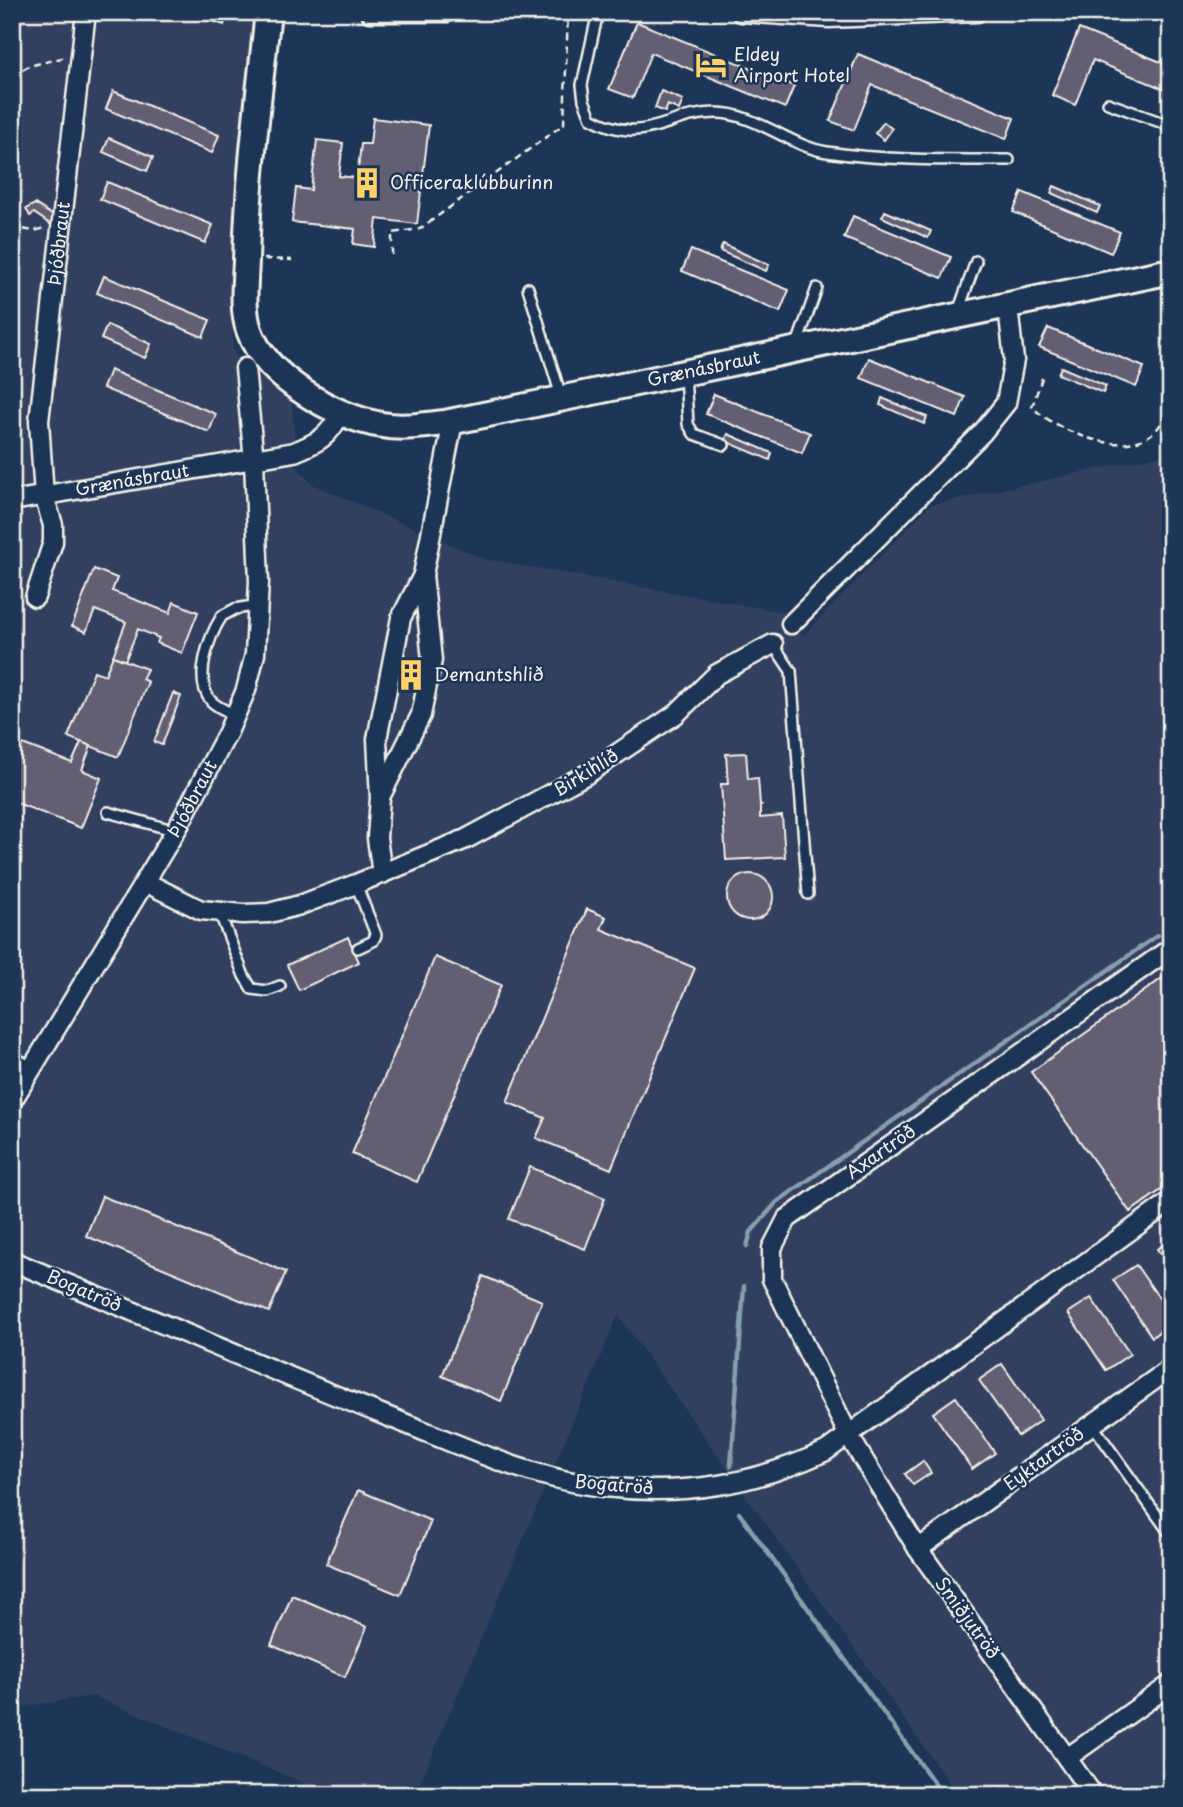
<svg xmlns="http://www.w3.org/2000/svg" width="1183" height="1807" font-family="'Playpen Sans',sans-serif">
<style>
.built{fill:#32415f}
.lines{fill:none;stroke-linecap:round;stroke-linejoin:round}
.stream{stroke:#879fac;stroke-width:4.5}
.building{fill:#635e73;stroke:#f4f1e8;stroke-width:2}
.lane-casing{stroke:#f4f1e8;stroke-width:14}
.street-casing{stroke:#f4f1e8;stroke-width:23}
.secondary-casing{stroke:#f4f1e8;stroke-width:30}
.path{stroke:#f4f1e8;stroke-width:2.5;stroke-dasharray:7 5;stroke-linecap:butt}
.lane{stroke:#1d3557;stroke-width:9}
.street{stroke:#1d3557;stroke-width:18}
.secondary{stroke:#1d3557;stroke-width:24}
.labels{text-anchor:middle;stroke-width:5;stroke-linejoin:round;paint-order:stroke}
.poi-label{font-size:18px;fill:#f4f1e8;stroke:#1d3557;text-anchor:start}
.street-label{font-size:18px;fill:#f4f1e8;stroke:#1d3557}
</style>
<rect width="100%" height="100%" fill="#1d3557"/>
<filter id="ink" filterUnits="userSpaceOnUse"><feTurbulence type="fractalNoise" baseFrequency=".0143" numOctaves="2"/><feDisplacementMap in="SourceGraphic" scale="14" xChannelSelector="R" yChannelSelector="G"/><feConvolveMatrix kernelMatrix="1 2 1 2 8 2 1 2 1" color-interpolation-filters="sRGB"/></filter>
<g filter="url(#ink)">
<!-- built -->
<polygon class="built" points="12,12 256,12 235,218 233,349 237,357 292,402 296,466 312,484 484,559 783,612 803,636 930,505 1171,453 1171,1795 958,1795 618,1315 415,1795 333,1795 93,1696 12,1708"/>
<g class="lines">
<!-- stream -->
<g class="stream">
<polyline points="747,1246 751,1232 777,1202 1158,935"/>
<polyline points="731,1466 744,1286"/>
<polyline points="739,1513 943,1795"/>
</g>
</g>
<!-- building -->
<g class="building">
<polygon points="186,12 228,12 224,25"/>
<polygon points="637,22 794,86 785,108 651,53 633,98 609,89"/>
<polygon points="1079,29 1171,66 1171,92 1093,60 1075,105 1052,95"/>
<polygon points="858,54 1014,118 1006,139 872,85 854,130 830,121"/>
<polygon points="113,91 219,135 212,153 106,109"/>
<polygon points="661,91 683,100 679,110 668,105 665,112 655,108"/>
<polygon points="373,118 429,125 417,224 377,219 374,247 353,244 355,229 292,222 296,188 311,190 317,140 343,143 339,176 357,178 361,144 370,144"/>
<polygon points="884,122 892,129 884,140 875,133"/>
<polygon points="109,138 153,157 147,171 103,152"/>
<polygon points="107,182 213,225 205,243 100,199"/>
<polygon points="1054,186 1100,206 1097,213 1051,193"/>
<polygon points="1022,192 1120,232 1111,253 1013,212"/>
<polygon points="35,204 55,217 50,224 34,213 30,216 26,209"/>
<polygon points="885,211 931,231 928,238 882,217"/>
<polygon points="853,216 951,257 942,278 844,238"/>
<polygon points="723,244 769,265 766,271 720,251"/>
<polygon points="691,250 789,290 780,312 682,271"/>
<polygon points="104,276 210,320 203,337 97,293"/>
<polygon points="107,325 151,344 145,358 101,339"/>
<polygon points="1048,328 1144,367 1136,387 1039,347"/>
<polygon points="869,358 965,397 957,417 861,378"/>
<polygon points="1061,367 1106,386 1103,393 1058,374"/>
<polygon points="110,370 216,414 209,432 103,388"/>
<polygon points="714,394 810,433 802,453 706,414"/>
<polygon points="882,398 927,417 924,424 880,405"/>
<polygon points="728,434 772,453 770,460 725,441"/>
<polygon points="94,569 117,578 112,591 170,613 174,602 198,612 182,653 157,643 159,638 138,629 125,661 113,656 126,622 95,610 86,632 72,626"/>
<polygon points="113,656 147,669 142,679 148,682 118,757 68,737 94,671 105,675"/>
<polygon points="401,659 426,664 422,691 396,686"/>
<polygon points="173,693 181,696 162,745 154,742"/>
<polygon points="12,740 72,763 81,742 91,746 82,770 101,778 81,828 12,801"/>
<polygon points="746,753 748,779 758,778 760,805 763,805 760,806 760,818 782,816 785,857 726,860 721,784 728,784 726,754"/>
<circle cx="750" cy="897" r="23"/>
<polygon points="587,909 606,917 601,929 695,968 611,1169 536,1138 545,1118 507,1102"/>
<polygon points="348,937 359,962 299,990 287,965"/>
<polygon points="435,957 501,985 417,1182 352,1154"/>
<polygon points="1171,972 1171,1183 1130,1212 1031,1072"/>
<polygon points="530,1167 605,1198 585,1249 509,1219"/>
<polygon points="102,1196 286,1272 269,1312 86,1236"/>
<polygon points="1171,1240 1171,1268 1157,1249"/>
<polygon points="1136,1265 1171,1315 1171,1323 1152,1337 1113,1280"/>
<polygon points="483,1276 542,1301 501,1401 442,1376"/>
<polygon points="1091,1298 1130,1354 1106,1370 1068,1313"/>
<polygon points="1002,1364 1041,1420 1018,1436 979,1380"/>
<polygon points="956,1397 995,1453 972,1469 933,1413"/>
<polygon points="923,1461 931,1473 913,1485 905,1474"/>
<polygon points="358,1490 431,1521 400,1595 326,1564"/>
<polygon points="292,1595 367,1627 345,1677 271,1645"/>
</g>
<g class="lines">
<defs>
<g id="lane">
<path d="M598,12L582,85L584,100L591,118C646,148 666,113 716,113C756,113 788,146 827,152C887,161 949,160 1009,160"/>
<polyline points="1108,103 1171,126"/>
<polyline points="528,288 561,396"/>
<polyline points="958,312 976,261"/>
<polyline points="796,347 817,288"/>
<polyline points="685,375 688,424 694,434 724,445"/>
<polyline points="773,644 791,671 808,894"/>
<path d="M236,715C227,711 218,708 211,701C193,680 209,636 222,616L235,609L259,605"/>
<polyline points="108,812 176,831"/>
<polyline points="356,884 376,935 373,941 358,948"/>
<polyline points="220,914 244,976 252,989 267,991 280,986"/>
<polyline points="1092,1424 1171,1535"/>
</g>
<g id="street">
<polyline points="370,12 447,12"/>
<polyline points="741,12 829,18 977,12"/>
<path id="s1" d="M12,501L294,452C317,443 329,437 340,414"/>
<path id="s2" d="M35,597L53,542V525L44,496L39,421L86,12"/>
<polyline points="791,624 982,433 1006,403 1014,360 1008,307"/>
<polyline points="381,795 421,715 432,660 423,575"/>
<polyline points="382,874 377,838 380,798 377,739 401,618 423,575 453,421"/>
<polyline points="145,882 201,910 243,914 269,913 300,905 356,884 466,839 587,774 676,714 717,674 773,644"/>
<polyline points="12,1061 29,1071"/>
<path id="s3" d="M12,1101L179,825L228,732L246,690L255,654L259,582L254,461L245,368"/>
<path d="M12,1261C138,1313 263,1367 389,1417C458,1444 529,1479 604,1487C685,1496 752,1485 826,1451L1171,1201"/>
<polyline points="918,1549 1171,1368"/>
<polyline points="1067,1758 1171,1684"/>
<polyline points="1093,1795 918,1549 849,1436 772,1279 772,1248 787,1219 1171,948"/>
</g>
<g id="secondary">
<path id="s4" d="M268,12C259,95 248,178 246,261C245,283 242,310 249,330C264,376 335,418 382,425C403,429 424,425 445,423L1171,271"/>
</g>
</defs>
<!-- lane casing -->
<use href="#lane" class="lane-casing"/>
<!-- street casing -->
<use href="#street" class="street-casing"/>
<!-- secondary casing -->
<use href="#secondary" class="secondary-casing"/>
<!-- path -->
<g class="path">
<polyline points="12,76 29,66 66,57"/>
<polyline points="12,227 33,231 46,228"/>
<polyline points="392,255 392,233 420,229 564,124 568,12"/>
<polyline points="264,259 292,260"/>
<path d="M1042,378L1032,407C1057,431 1127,462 1157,429C1164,421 1167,409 1171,399"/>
</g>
<!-- lane -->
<use href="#lane" class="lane"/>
<!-- street -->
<use href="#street" class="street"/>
<!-- secondary -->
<use href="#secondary" class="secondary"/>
</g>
</g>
<!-- icons -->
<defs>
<symbol id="hotel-bare" viewBox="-9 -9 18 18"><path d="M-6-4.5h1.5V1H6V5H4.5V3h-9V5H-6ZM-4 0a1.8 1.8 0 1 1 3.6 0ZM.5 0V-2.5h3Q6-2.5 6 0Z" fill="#ffd166" stroke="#1d3557" stroke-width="2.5" paint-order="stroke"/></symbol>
<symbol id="building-bare" viewBox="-9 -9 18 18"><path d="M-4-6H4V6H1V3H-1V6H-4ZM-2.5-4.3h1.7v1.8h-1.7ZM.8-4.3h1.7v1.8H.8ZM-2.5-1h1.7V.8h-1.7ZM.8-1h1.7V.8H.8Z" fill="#ffd166" stroke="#1d3557" stroke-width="2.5" paint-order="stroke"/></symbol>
</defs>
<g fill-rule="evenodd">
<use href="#hotel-bare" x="689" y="43" width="44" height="44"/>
<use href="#building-bare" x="345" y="161" width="44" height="44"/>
<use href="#building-bare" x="389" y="653" width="44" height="44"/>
</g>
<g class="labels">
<!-- poi labels -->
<g class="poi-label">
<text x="734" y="61">Eldey<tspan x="734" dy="21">Airport Hotel</tspan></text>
<text x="390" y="189">Officeraklúbburinn</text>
<text x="434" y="681">Demantshlið</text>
</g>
<!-- street labels -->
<g class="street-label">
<text dy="6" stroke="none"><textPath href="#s2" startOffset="359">Þjóðbraut</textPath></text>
<text dy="6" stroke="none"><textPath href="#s4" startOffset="817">Grænásbraut</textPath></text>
<text dy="6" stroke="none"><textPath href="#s1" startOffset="122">Grænásbraut</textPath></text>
<text transform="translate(586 773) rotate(-32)" y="6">Birkihlíð</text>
<text dy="6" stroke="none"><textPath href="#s3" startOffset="352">Þjóðbraut</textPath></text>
<text transform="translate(881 1152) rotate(-35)" y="6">Axartröð</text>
<text transform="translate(84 1291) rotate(23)" y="6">Bogatröð</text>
<text transform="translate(1044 1459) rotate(-36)" y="6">Eyktartröð</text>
<text transform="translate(614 1485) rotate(5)" y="6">Bogatröð</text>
<text transform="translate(967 1618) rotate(54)" y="6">Smiðjutröð</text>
</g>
</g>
<!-- margin -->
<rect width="1183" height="1807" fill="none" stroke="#1d3557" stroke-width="42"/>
<rect x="21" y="21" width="1141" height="1765" fill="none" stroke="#f4f1e8" stroke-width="2.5" filter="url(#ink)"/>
</svg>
